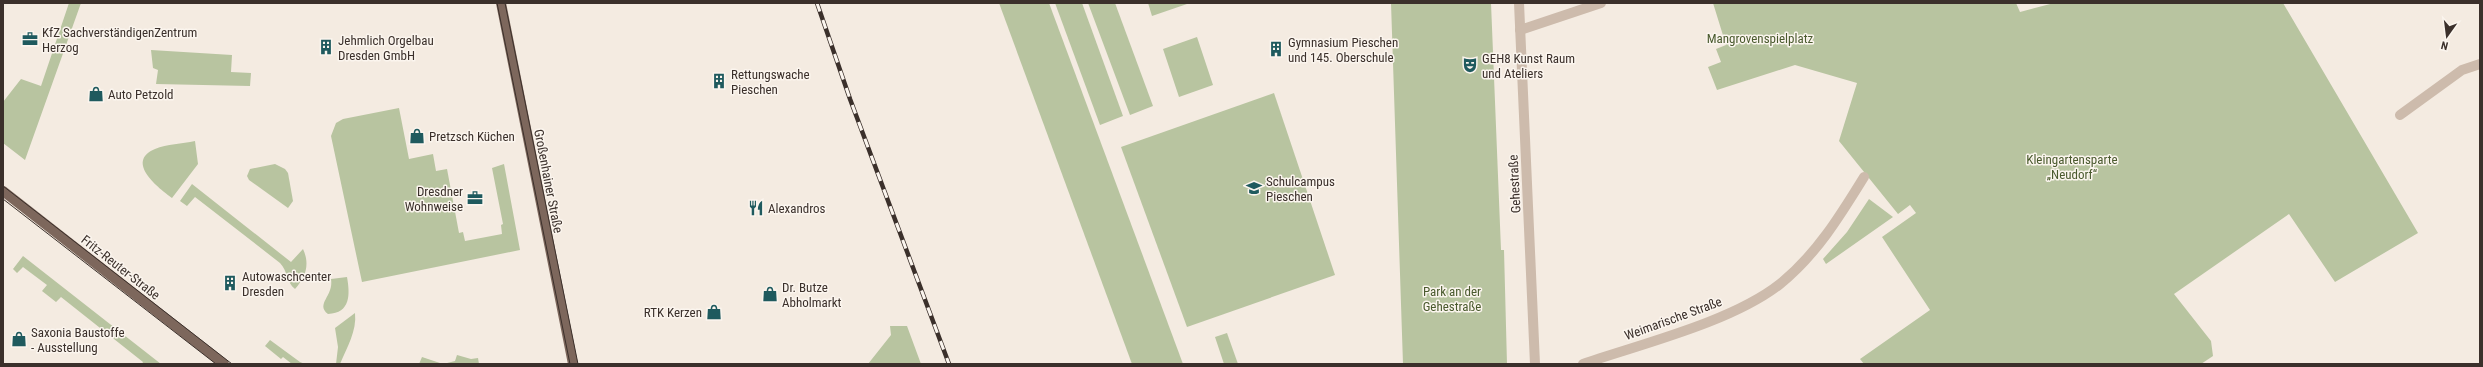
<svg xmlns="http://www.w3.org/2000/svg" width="2483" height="367" font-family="'Roboto Condensed',sans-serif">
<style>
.green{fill:#b8c4a0}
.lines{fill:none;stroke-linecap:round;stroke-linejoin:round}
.minor{stroke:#cdbbac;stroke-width:10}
.major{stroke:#7d675c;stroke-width:10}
.tram{stroke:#3b302b;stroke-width:1}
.rail-casing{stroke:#3b302b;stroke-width:4.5}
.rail{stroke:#fbf5ee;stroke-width:3;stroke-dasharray:9;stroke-linecap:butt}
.labels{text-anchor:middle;stroke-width:3;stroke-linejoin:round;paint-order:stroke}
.poi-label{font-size:13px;fill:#3b302b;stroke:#fbf5ee;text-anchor:start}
.park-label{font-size:13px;fill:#4a5a2e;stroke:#fbf5ee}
.street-label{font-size:13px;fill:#3b302b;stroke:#fbf5ee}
</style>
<rect width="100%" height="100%" fill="#f4ebe1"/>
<!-- green -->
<g class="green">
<polygon points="69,3 81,3 25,160 3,143 3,102 21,79 41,86"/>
<polygon points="999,3 1049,3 1183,364 1132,364"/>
<polygon points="1055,3 1082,3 1123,116 1100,125"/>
<polygon points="1088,3 1115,3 1153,106 1130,115"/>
<polygon points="1148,3 1187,3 1187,4 1152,16"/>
<polygon points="1391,3 1491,3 1501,250 1504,250 1507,364 1403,364"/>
<polygon points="1713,3 2016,3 2020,12 2054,3 2283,3 2418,233 2335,282 2289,214 2174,294 2211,341 2213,356 2201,364 1864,364 1860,359 1930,310 1882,237 1916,213 1910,205 1898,214 1839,141 1857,83 1795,65 1717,90 1708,67 1721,62 1716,49 1726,45"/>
<polygon points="1197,37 1213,85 1179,97 1163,49"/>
<polygon points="151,50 232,55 231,72 251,73 250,86 156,84 158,70 153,68"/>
<polygon points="1274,93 1335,275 1187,327 1121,147"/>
<polygon points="399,108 409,159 433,154 436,171 447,169 459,233 463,232 465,241 502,234 501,225 503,224 492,168 504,164 520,250 362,282 331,136 336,123 343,119"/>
<path d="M195,141L198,164L172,198C160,189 124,162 155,149C167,144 182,144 195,141Z"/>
<polygon points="275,164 285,169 288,173 293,201 288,208 249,180 247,176 250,169"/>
<path d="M192,184L291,262L303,249C310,264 306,277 295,289C286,282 288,271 280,263L195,197L187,206L180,201Z"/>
<polygon points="1869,199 1893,217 1826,264 1823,259 1847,232"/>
<polygon points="23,256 161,364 142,364 143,362 61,297 56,302 42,291 47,285 23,267 17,273 13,269"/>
<path d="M347,277C350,294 351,313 328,314C315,304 334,296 331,279Z"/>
<path d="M355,313C357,331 347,347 340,364H336L338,347L335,328Z"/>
<polygon points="890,326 907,326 921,364 868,364 891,335"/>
<polygon points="1227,333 1238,364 1224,364 1215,337"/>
<polygon points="270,340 300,362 305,364 292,364 283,357 281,359 265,346"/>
<polygon points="457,355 471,359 478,358 479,364 419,364 422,357 443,364 455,361"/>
</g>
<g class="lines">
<!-- minor -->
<g class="minor">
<polyline points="1519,3 1535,364"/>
<polyline points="1520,30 1601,3"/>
<polyline points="2400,115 2462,70 2480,64"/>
<path d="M1583,364C1641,344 1732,322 1780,284C1816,255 1840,216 1864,177"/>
</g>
<!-- major -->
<g class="major">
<polyline points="501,3 573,364"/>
<polyline points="3,191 224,364"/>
</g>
<!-- tram -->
<g class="tram">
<polyline points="497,3 570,364"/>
<polyline points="505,3 578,364"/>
<polyline points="3,186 232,364"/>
<polyline points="3,199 216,364"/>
</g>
<defs>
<polyline id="rail" points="817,3 850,99 949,364"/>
</defs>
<!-- rail casing -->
<use href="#rail" class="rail-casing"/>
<!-- rail -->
<use href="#rail" class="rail"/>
</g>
<!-- icons -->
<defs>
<symbol id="office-bare" viewBox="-9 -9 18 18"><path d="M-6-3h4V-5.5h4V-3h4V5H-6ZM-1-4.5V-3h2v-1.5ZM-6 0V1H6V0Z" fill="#1f5a5e" stroke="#fbf5ee" stroke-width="2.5" paint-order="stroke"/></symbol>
<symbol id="building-bare" viewBox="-9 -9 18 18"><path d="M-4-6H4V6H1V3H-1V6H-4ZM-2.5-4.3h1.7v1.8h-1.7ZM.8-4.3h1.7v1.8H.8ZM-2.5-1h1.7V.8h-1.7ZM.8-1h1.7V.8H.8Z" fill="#1f5a5e" stroke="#fbf5ee" stroke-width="2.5" paint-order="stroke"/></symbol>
<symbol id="theatre-bare" viewBox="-9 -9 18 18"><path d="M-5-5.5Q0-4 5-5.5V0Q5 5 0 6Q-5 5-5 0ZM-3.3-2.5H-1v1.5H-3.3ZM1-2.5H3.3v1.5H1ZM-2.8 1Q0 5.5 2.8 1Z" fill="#1f5a5e" stroke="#fbf5ee" stroke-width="2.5" paint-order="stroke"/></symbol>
<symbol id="shop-bare" viewBox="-9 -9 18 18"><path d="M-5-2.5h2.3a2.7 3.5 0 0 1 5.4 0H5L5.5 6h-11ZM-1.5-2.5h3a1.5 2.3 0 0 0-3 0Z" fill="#1f5a5e" stroke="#fbf5ee" stroke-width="2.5" paint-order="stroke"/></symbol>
<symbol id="school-bare" viewBox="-9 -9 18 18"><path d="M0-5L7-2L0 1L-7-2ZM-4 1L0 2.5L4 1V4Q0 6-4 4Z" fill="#1f5a5e" stroke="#fbf5ee" stroke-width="2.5" paint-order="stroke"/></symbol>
<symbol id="restaurant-bare" viewBox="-9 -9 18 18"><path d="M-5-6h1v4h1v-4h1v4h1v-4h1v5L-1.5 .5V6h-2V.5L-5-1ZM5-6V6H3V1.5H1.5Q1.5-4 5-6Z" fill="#1f5a5e" stroke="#fbf5ee" stroke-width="2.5" paint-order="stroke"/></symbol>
</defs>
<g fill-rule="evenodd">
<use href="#office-bare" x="19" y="28" width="22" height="22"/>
<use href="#building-bare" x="315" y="36" width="22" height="22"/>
<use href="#building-bare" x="1265" y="38" width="22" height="22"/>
<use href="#theatre-bare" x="1459" y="54" width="22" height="22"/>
<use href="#building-bare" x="708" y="70" width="22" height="22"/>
<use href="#shop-bare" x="85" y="83" width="22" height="22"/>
<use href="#shop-bare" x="406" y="125" width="22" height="22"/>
<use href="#school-bare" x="1243" y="177" width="22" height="22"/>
<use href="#office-bare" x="464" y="187" width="22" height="22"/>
<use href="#restaurant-bare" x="745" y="197" width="22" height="22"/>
<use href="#building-bare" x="219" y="272" width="22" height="22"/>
<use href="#shop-bare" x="759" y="283" width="22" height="22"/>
<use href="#shop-bare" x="703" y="301" width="22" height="22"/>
<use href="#shop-bare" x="8" y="328" width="22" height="22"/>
</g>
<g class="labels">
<!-- poi labels -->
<g class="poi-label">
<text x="42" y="37">KfZ SachverständigenZentrum<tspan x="42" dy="15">Herzog</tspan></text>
<text x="338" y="45">Jehmlich Orgelbau<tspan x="338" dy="15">Dresden GmbH</tspan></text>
<text x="1288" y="47">Gymnasium Pieschen<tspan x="1288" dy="15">und 145. Oberschule</tspan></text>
<text x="1482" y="63">GEH8 Kunst Raum<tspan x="1482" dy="15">und Ateliers</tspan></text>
<text x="731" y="79">Rettungswache<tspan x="731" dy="15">Pieschen</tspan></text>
<text x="108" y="99">Auto Petzold</text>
<text x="429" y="141">Pretzsch Küchen</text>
<text x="1266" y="186">Schulcampus<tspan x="1266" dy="15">Pieschen</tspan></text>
<text x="463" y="196" text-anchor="end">Dresdner<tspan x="463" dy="15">Wohnweise</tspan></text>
<text x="768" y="213">Alexandros</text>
<text x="242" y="281">Autowaschcenter<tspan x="242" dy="15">Dresden</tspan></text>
<text x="782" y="292">Dr. Butze<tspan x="782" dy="15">Abholmarkt</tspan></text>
<text x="702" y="317" text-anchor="end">RTK Kerzen</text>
<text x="31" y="337">Saxonia Baustoffe<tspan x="31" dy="15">- Ausstellung</tspan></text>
</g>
<!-- park labels -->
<g class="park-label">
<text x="1760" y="43">Mangrovenspielplatz</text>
<text x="2072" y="164">Kleingartensparte<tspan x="2072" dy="15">„Neudorf“</tspan></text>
<text x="1452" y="296">Park an der<tspan x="1452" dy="15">Gehestraße</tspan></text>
</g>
<!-- street labels -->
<g class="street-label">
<text transform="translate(549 181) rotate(79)" y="5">Großenhainer Straße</text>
<text transform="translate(1514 184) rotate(-93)" y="5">Gehestraße</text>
<text transform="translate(121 267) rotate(38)" y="5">Fritz-Reuter-Straße</text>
<text transform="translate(1673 318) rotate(-20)" y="5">Weimarische Straße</text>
</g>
</g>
<!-- border -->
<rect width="2483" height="367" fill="none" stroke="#3b302b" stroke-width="8"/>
<!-- north arrow -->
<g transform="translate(2447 36) rotate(194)" stroke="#fbf5ee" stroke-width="3" paint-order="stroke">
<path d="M0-3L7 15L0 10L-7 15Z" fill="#3b302b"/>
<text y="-6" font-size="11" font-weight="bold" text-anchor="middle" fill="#3b302b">N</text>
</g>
</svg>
